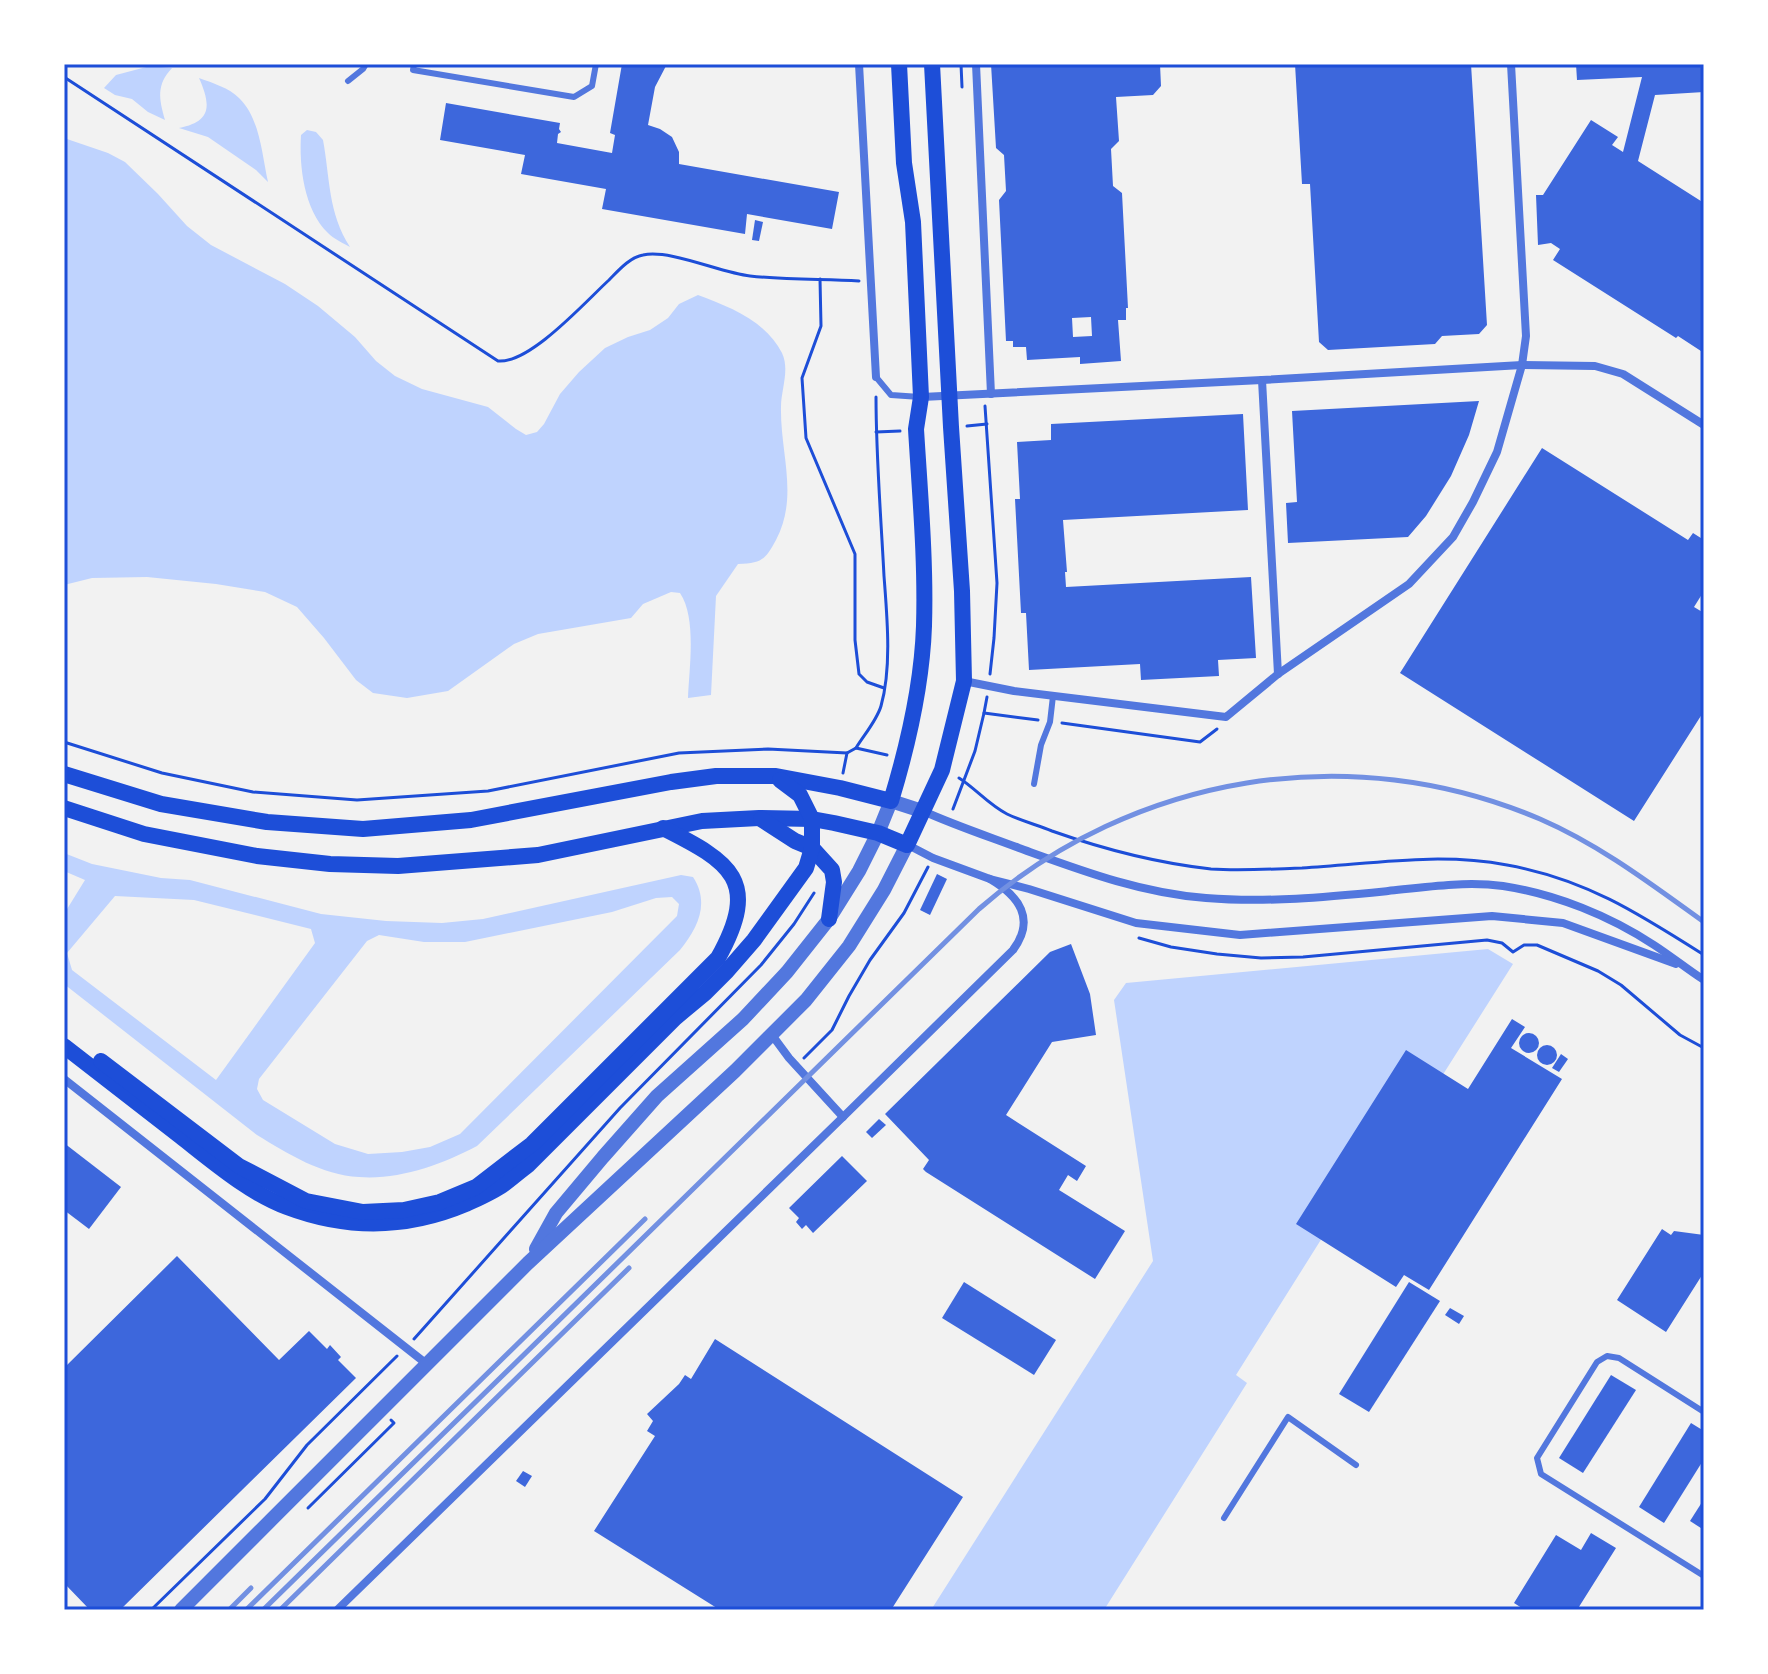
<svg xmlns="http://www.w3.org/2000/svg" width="1768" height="1674" font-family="'Source Sans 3',sans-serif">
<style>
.water{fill:#bfd3fe;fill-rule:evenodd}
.building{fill:#3d67dc;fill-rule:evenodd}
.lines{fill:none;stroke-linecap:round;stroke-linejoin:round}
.path{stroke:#1d4ed8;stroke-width:3}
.service{stroke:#5277de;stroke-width:6}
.minor{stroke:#5277de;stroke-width:8}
.tertiary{stroke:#5277de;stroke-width:14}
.secondary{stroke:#1d4ed8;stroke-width:16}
.rail{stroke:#7290e2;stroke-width:5}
.neatline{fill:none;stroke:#1d4ed8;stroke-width:3}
</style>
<rect width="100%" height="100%" fill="#f2f2f2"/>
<!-- water -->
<g class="water">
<path d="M150,66L172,68C156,85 159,99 165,120L148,112L132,99L115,95L104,88L116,75Z"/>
<path d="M199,78C213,83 229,88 239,98C260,118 262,155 268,182L256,170L208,137L179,128C212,122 211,105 199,78Z"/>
<path d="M307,130L316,132L323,140C330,178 328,213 350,247C343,243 334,239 328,233C304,210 299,166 301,135Z"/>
<path d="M64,138L108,153L125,162L158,194L187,226L211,245L285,284L318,306L355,337L376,361L395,376L422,389L488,407L516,429L526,435L537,432L544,424L560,394L579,372L605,348L628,337L650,330L668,318L679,304L698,295C730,307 766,321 782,353C790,370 781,390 781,407C780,453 799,496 776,540C765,560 762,563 738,564L716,596L711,695L688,698C689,669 697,618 680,593L671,592L643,604L631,618L538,634L514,644L448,691L407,698L373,693L356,680L324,638L297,607L265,592L216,584L147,577L92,578L64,585Z"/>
<path d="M64,853L92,864L161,878L190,880L321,914L386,921L442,923L483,919L681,875L693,877C710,903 698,928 680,950L477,1146C441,1165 399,1180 359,1177C322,1175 288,1154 257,1135L64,984V914L85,880L64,871ZM115,896L194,900L311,929L315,943L216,1080L72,970L67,953ZM672,897L679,904L677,916L460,1134L430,1147L402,1152L368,1154L335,1144L263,1100L257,1089L259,1079L367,941L379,935L424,942H465L612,912L656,898Z"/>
<polygon points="1488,949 1513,964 1392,1155 1376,1152 1236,1375 1247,1383 1104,1610 931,1610 1153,1261 1114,1000 1126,983"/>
</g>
<!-- building -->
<g class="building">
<polygon points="622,64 667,64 655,87 648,125 660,129 672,137 679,152 679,164 839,192 832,229 747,214 745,234 602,209 606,189 521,174 525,155 440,140 446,103 560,123 559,129 561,132 558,134 557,143 612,153 615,135 610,133"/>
<path d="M991,64H1160L1161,86L1153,95L1116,97L1119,141L1111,149L1113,186L1122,193L1128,308H1126V320H1118L1121,361L1080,364V357L1027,360L1026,347H1013V341H1006L999,200L1006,191L1004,155L996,148ZM1091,317L1092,336L1073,337L1072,318Z"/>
<polygon points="1295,64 1471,64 1487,325 1479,334 1442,336 1435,344 1328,350 1319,342 1310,184 1302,184"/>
<polygon points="1576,64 1704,64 1704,92 1655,95 1638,161 1704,203 1704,353 1678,336 1676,338 1553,260 1560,249 1551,243 1538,245 1536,195 1543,195 1591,120 1618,137 1612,145 1623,152 1642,77 1577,80"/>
<polygon points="755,220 763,222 759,241 752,240"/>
<polygon points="1479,401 1469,435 1451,476 1426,516 1408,537 1288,543 1286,503 1297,502 1292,411"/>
<polygon points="1243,414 1248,510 1063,520 1067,572 1065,572 1066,587 1251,577 1256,658 1218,660 1219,676 1141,680 1140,664 1029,670 1026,613 1021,613 1015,499 1020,499 1017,442 1051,440 1051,424"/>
<polygon points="1542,448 1688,540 1693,533 1704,540 1704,591 1694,607 1704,613 1704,711 1634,821 1400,673"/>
<polygon points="937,874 947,879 930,915 920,910"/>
<polygon points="1071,944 1090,994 1096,1035 1052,1042 1006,1115 1086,1166 1077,1181 1068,1175 1059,1190 1125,1231 1095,1279 926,1172 923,1169 929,1160 885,1114 1050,952"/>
<polygon points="1512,1019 1525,1027 1511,1048 1562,1079 1429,1290 1404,1275 1396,1287 1296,1224 1406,1050 1468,1089"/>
<circle cx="1529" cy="1043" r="10"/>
<circle cx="1547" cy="1055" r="10"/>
<polygon points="1561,1054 1568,1059 1559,1072 1552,1068"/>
<polygon points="879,1119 886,1125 872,1138 866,1132"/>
<polygon points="64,1143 121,1187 89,1229 64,1210"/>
<polygon points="842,1156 867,1181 813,1233 806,1225 802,1229 796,1222 799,1218 789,1208"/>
<polygon points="1662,1229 1671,1235 1674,1231 1704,1235 1704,1272 1666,1332 1617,1300"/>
<polygon points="177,1256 279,1360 309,1331 327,1349 330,1345 341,1357 338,1360 356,1378 120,1610 90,1610 64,1583 64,1368"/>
<polygon points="964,1282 1056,1340 1034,1375 942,1318"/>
<polygon points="1409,1282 1440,1301 1369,1412 1339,1394"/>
<polygon points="1450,1308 1464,1316 1459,1324 1445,1315"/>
<polygon points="715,1339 963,1497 891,1610 720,1610 594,1531 655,1436 647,1431 653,1421 647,1414 679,1384 685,1375 691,1379"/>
<polygon points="1611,1375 1636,1390 1583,1473 1559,1458"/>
<polygon points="1691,1423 1704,1431 1704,1459 1664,1523 1639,1507"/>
<polygon points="523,1471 532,1476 525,1487 516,1481"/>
<polygon points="1704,1499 1704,1530 1690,1521"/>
<polygon points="1591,1533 1616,1548 1577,1610 1525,1610 1514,1603 1556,1535 1581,1550"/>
</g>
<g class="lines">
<!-- path -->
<g class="path">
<polyline points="961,64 962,87"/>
<path d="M64,77L498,361C530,364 586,301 609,280C618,271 630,257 643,255C670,249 721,273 750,276C786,280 822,279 859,281"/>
<polyline points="820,279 821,326 802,378 806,438 855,554 855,640 859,674 867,682 884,688"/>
<polyline points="985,406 997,583 994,638 990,674"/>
<polyline points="967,426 987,424"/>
<polyline points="876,432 900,431"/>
<polyline points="984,713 987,697"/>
<polyline points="1062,723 1200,742 1217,729"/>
<polyline points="64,742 162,773 253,792 357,800 488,791 679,753 768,749 847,753 856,748 887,755"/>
<path d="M856,748C864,735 877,720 881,706C892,667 887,616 884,576C881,517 876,457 876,397"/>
<polyline points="843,773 847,753"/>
<path d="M959,778C975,788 989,805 1007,814C1021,821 1038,825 1052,831C1103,849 1157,863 1211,869C1241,871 1272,869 1302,868C1372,864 1437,852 1507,865C1585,879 1638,913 1704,955"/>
<polyline points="953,809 975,751 984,713 1038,720"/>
<polyline points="1139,938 1171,947 1217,954 1261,958 1303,957 1487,940 1502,943 1513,952 1524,945 1537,945 1598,971 1621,985 1680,1035 1704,1048"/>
<polyline points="804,1058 832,1030 849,996 870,960 904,913 928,867"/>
<polyline points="414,1339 620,1108 761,965 794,924 814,893"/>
<polyline points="308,1508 394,1423 391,1420"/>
<polyline points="151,1610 265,1499 307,1445 397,1356"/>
</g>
<!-- service -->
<g class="service">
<polyline points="414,64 413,70 574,97 592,86 596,64"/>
<polyline points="348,81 363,69 366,64"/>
<polyline points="876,377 891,395 920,397"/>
<polyline points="1034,784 1041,745 1050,722 1053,696"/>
<polyline points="1704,1412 1619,1358 1607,1356 1597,1362 1537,1458 1541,1474 1704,1576"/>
<polyline points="1224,1518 1288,1417 1356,1465"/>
</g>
<!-- minor -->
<g class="minor">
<polyline points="859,64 876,377"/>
<polyline points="976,64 991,394"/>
<polyline points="1262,380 1278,674"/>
<polyline points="922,397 1262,380 1522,365 1595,366 1623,374 1704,425"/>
<polyline points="964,681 1014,691 1226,717 1278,674 1409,584 1453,537 1473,502 1497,452 1522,365 1526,336 1511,64"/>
<path d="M923,811C954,825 987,836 1019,848C1080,870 1140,893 1206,898C1267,903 1327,897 1388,891C1425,887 1465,881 1503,886C1556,894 1610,916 1654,945C1671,956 1687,969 1704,980"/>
<polyline points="908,845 933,858 990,879 1029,889 1136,923 1240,935 1492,916 1563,923 1676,964"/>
<polyline points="772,1035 789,1058 843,1117"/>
<polyline points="64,1079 428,1365"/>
<path d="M337,1610L843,1117L1013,950C1036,919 1019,896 990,879"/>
</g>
<!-- tertiary -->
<g class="tertiary">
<polyline points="536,1249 556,1213 603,1157 657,1096 743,1019 787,972 829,919 859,871 878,833 891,801 922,811"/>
<polyline points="181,1610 528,1263 735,1071 806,1000 849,946 884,890 907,845"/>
</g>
<!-- secondary -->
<g class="secondary">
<path d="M64,774L161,804L267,822L363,829L471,820L671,782L716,776H776L840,788L891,801C908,745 922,685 924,626C926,561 920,495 916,429L921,397L913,222L904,163L899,64"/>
<polyline points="64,808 144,834 257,856 330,864 398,866 538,855 702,821 759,818 812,819 834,823 878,833 907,845 942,770 964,681 962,591 951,427 932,64"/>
<polyline points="761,819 795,841 812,848 832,870 834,882 829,919"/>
<path d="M64,1046C103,1076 141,1106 180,1136C212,1161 249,1193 287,1207C348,1230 407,1229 466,1204C479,1198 493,1192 504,1184C512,1178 520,1171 528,1165L675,1018L705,993L727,971L754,940L806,868L812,848V819L800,795L780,780"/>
<path d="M101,1061L239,1166L306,1201L363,1212L404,1210L440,1202L476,1187L532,1144L718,958C761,881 731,862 663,828"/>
</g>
<!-- rail -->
<g class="rail">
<polyline points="229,1610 251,1588"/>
<polyline points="246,1610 645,1219"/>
<path d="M263,1610L979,909C1134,774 1351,738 1540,819C1600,845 1651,884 1704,922"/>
<polyline points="280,1610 629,1268"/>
</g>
</g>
<!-- border -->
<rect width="1768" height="1674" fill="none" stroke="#ffffff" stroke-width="132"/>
<rect x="66" y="66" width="1636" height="1542" class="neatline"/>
</svg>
